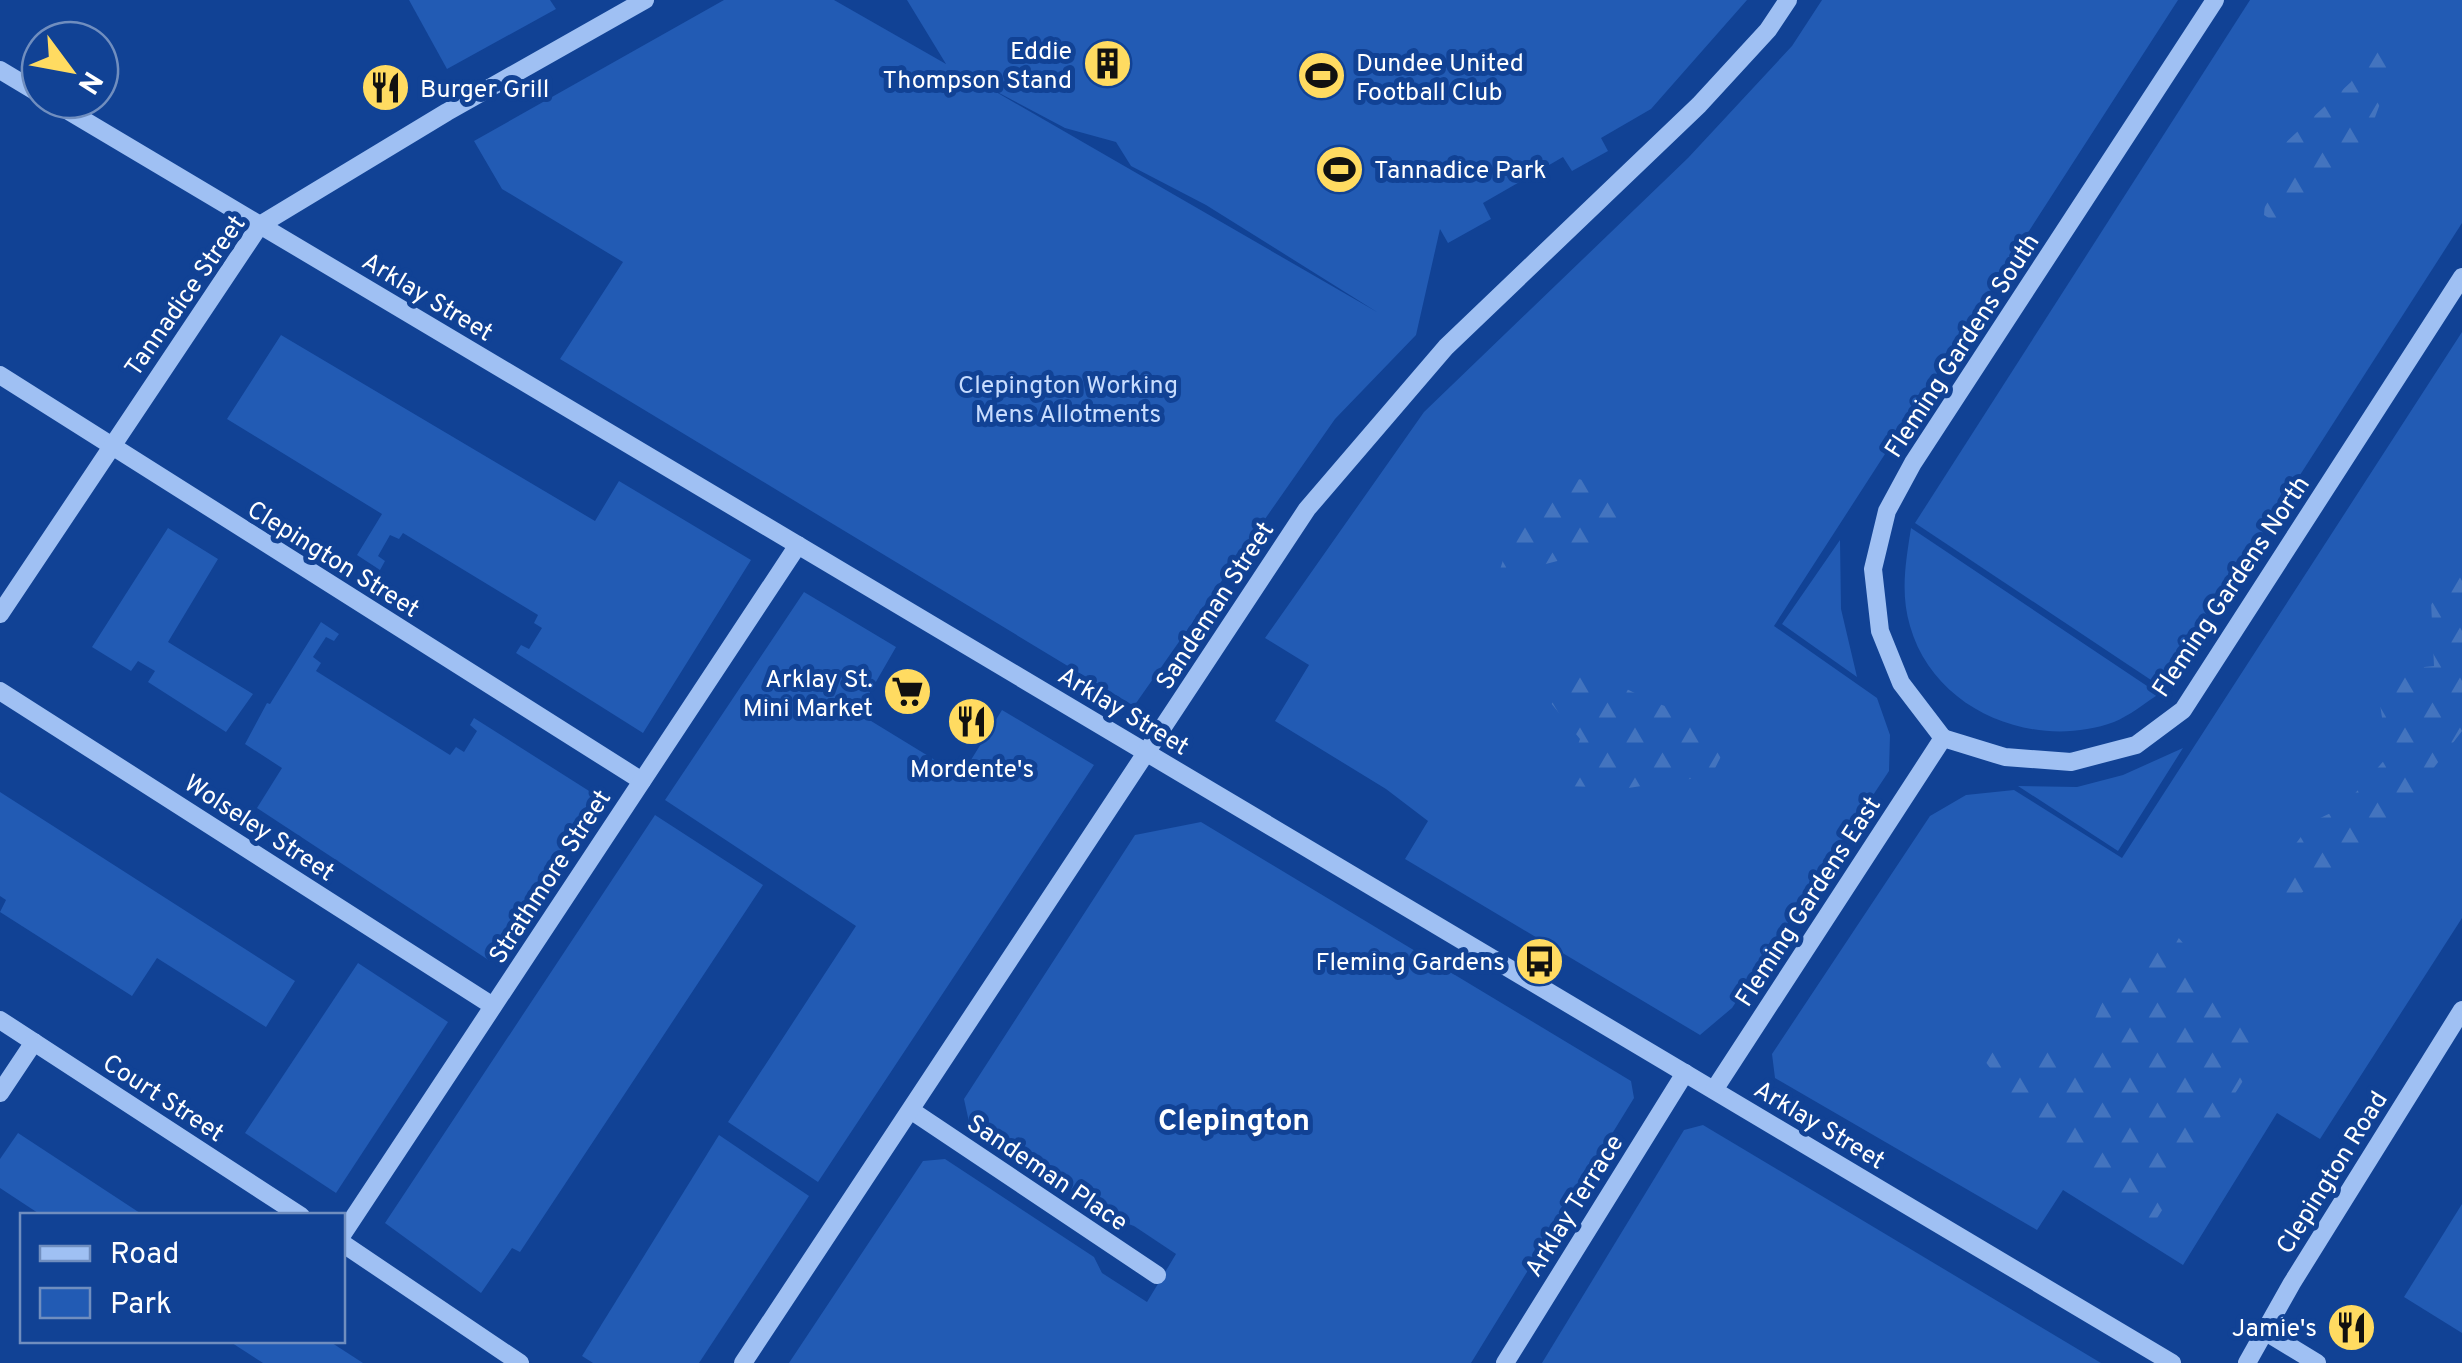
<svg xmlns="http://www.w3.org/2000/svg" width="2462" height="1363" font-family="Overpass,sans-serif">
<style>
.green{fill:#225bb4;fill-rule:evenodd}
.forest{fill:url(#forest-firs)}
.lines{fill:none;stroke-linecap:round;stroke-linejoin:round}
.minor{stroke:#9fc0f3;stroke-width:18}
.labels{text-anchor:middle;stroke-width:10;stroke-linejoin:round;paint-order:stroke}
.poi-label{font-size:25px;fill:#fff;stroke:#114295;text-anchor:end}
.street-label{font-size:25px;fill:#fff;stroke:#114295}
.park-label{font-size:25px;fill:#c7dcfe;stroke:#114295}
.quarter-label{font-size:30px;font-weight:bold;fill:#fff;stroke:#114295}
</style>
<defs>
<pattern id="forest-firs" width="22" height="20" patternUnits="userSpaceOnUse" patternTransform="scale(2.5)"><rect width="22" height="20" fill="#225bb4"/><path d="M5 1l3.5 6h-7zM16 11l3.5 6h-7z" fill="#4374bf"/></pattern>
</defs>
<rect width="100%" height="100%" fill="#114295"/>
<!-- green -->
<g class="green">
<polygon points="409,0 550,0 556,9 447,69"/>
<path d="M724,0H834L946,64L907,0H1747L1651,109L1601,138L1608,151L1572,171L1563,157L1483,203L1491,219L1448,243L1440,229L1416,335L1335,419L1134,706L560,359L623,262L502,189L474,141ZM984,85L1065,128L1116,142L1131,166L1206,205L1377,312Z"/>
<polygon points="1822,0 2178,0 1774,626 1877,698 1890,735 1889,771 1732,1008 1700,1035 1405,859 1428,821 1386,789 1275,721 1309,665 1265,638 1424,412 1688,158 1792,46"/>
<polygon points="2250,0 2462,0 2462,223 2163,688 1915,523"/>
<polygon points="2462,332 2462,918 2320,1139 2277,1113 2183,1265 2063,1190 2037,1230 1775,1078 1772,1054 1930,816 1966,795 2014,790 2122,858"/>
<polygon points="281,335 595,521 619,481 751,560 643,733 516,653 521,645 529,649 542,628 534,623 538,615 403,533 399,539 390,535 378,556 385,561 380,570 357,555 382,514 227,419"/>
<polygon points="168,528 218,559 168,642 253,694 226,732 148,682 155,671 138,661 131,671 92,647"/>
<path d="M1911,528L2159,694C2145,703 2129,716 2114,722C2034,751 1934,711 1910,626C1900,592 1906,561 1911,528Z"/>
<polygon points="1840,540 1841,609 1857,677 1782,624"/>
<polygon points="804,592 896,647 858,713 961,776 1002,710 1094,765 818,1182 728,1122 856,926 665,800"/>
<polygon points="321,622 339,634 334,641 326,637 313,657 321,663 316,671 450,755 456,747 464,752 477,731 470,725 474,718 597,796 490,961 257,808 282,768 245,744 267,703 270,704"/>
<polygon points="2183,748 2118,851 2018,786 2077,787 2123,775"/>
<polygon points="0,792 295,981 266,1027 157,958 132,996 0,912 6,900 0,896"/>
<polygon points="655,815 763,885 520,1252 512,1248 481,1293 385,1223"/>
<polygon points="1201,822 1631,1081 1634,1098 1471,1363 789,1363 923,1161 945,1159 1094,1257 1102,1273 1147,1302 1176,1254 1134,1226 1117,1220 969,1122 964,1099 1135,835"/>
<polygon points="358,963 448,1022 336,1193 245,1133"/>
<polygon points="1703,1125 2101,1363 1542,1363 1684,1130"/>
<polygon points="18,1133 143,1215 41,1215 0,1188 0,1159"/>
<polygon points="719,1135 809,1196 699,1363 593,1363 582,1356"/>
<polygon points="2462,1204 2462,1333 2404,1297"/>
<polygon points="229,1341 329,1341 363,1363 263,1363"/>
</g>
<!-- forest -->
<g class="forest">
<polygon points="2384,45 2397,58 2371,128 2286,229 2264,215 2266,190 2295,172 2282,146 2351,82 2366,54"/>
<polygon points="1558,475 1618,487 1636,524 1573,557 1498,576 1520,507"/>
<polygon points="2462,560 2462,731 2399,813 2287,905 2256,897 2312,822 2343,807 2388,756 2375,672 2434,666 2431,601"/>
<polygon points="1584,668 1651,701 1734,731 1711,776 1628,788 1563,786 1580,739 1538,687"/>
<polygon points="2169,926 2266,1044 2154,1223 2059,1158 1978,1052 2084,1043 2123,956"/>
</g>
<g class="lines">
<!-- minor -->
<g class="minor">
<polyline points="0,70 40,94"/>
<polyline points="50,100 2172,1363"/>
<polyline points="0,375 642,781"/>
<polyline points="0,614 260,225 447,112 645,0"/>
<polyline points="0,691 493,1006"/>
<polyline points="1943,738 1901,683 1880,631 1873,569 1887,511 1913,463 2215,0"/>
<polyline points="1943,738 2005,757 2071,762 2136,745 2183,710 2462,277"/>
<polyline points="0,1020 301,1216"/>
<polyline points="1714,1090 1943,738"/>
<polyline points="0,1093 34,1042"/>
<polyline points="912,1111 1157,1275"/>
<polyline points="342,1235 798,545"/>
<polyline points="342,1243 520,1363"/>
<polyline points="2266,1332 2317,1363"/>
<polyline points="743,1363 1307,509 1446,347 1699,105 1768,30 1788,0"/>
<polyline points="1505,1363 1685,1073"/>
<polyline points="2247,1363 2292,1283 2462,1010"/>
</g>
</g>
<!-- icons -->
<defs>
<symbol id="building-disc" viewBox="-11 -11 22 22"><circle r="9.5" fill="#ffdb61" stroke="#114295"/><path d="M-4-6H4V6H1V3H-1V6H-4ZM-2.5-4.3h1.7v1.8h-1.7ZM.8-4.3h1.7v1.8H.8ZM-2.5-1h1.7V.8h-1.7ZM.8-1h1.7V.8H.8Z" fill="#111"/></symbol>
<symbol id="stadium-disc" viewBox="-11 -11 22 22"><circle r="9.5" fill="#ffdb61" stroke="#114295"/><path d="M0-5a6.5 5 0 1 0 0 10a6.5 5 0 1 0 0-10ZM-3.5-1.8h7v3.6h-7Z" fill="#111"/></symbol>
<symbol id="restaurant-disc" viewBox="-11 -11 22 22"><circle r="9.5" fill="#ffdb61" stroke="#114295"/><path d="M-5-6h1v4h1v-4h1v4h1v-4h1v5L-1.5 .5V6h-2V.5L-5-1ZM5-6V6H3V1.5H1.5Q1.5-4 5-6Z" fill="#111"/></symbol>
<symbol id="supermarket-disc" viewBox="-11 -11 22 22"><circle r="9.5" fill="#ffdb61" stroke="#114295"/><path d="M-6-5.5h2.5l.6 2H6L4.5 2H-2.5L-4.4-4H-6ZM-1.5 3.2a1.3 1.3 0 1 0 .1 0ZM3 3.2a1.3 1.3 0 1 0 .1 0Z" fill="#111"/></symbol>
<symbol id="bus-disc" viewBox="-11 -11 22 22"><circle r="9.5" fill="#ffdb61" stroke="#114295"/><path d="M-5-6H5V4H4V6H2V4H-2V6H-4V4H-5ZM-3.5-4V0h7V-4ZM-3.5 1.2v1.5H-2V1.2ZM2 1.2v1.5H3.5V1.2Z" fill="#111"/></symbol>
</defs>
<g fill-rule="evenodd">
<use href="#building-disc" x="1080" y="36" width="55" height="55"/>
<use href="#stadium-disc" x="1294" y="48" width="55" height="55"/>
<use href="#restaurant-disc" x="358" y="60" width="55" height="55"/>
<use href="#stadium-disc" x="1312" y="142" width="55" height="55"/>
<use href="#supermarket-disc" x="880" y="664" width="55" height="55"/>
<use href="#restaurant-disc" x="944" y="694" width="55" height="55"/>
<use href="#bus-disc" x="1512" y="934" width="55" height="55"/>
<use href="#restaurant-disc" x="2324" y="1300" width="55" height="55"/>
</g>
<g class="labels">
<!-- poi labels -->
<g class="poi-label">
<text x="1072" y="59">Eddie<tspan x="1072" dy="29">Thompson Stand</tspan></text>
<text x="1356" y="71" text-anchor="start">Dundee United<tspan x="1356" dy="29">Football Club</tspan></text>
<text x="420" y="97" text-anchor="start">Burger Grill</text>
<text x="1374" y="178" text-anchor="start">Tannadice Park</text>
<text x="873" y="687">Arklay St.<tspan x="873" dy="29">Mini Market</tspan></text>
<text x="972" y="777" text-anchor="middle">Mordente's</text>
<text x="1505" y="970">Fleming Gardens</text>
<text x="2317" y="1336">Jamie's</text>
</g>
<!-- street labels -->
<g class="street-label">
<text transform="translate(184 295) rotate(-55)" y="9">Tannadice Street</text>
<text transform="translate(428 296) rotate(31)" y="9">Arklay Street</text>
<text transform="translate(1961 345) rotate(-57)" y="9">Fleming Gardens South</text>
<text transform="translate(334 558) rotate(32)" y="9">Clepington Street</text>
<text transform="translate(2230 586) rotate(-56)" y="9">Fleming Gardens North</text>
<text transform="translate(1214 605) rotate(-57)" y="9">Sandeman Street</text>
<text transform="translate(1124 710) rotate(31)" y="9">Arklay Street</text>
<text transform="translate(260 827) rotate(33)" y="9">Wolseley Street</text>
<text transform="translate(549 876) rotate(-57)" y="9">Strathmore Street</text>
<text transform="translate(1807 901) rotate(-57)" y="9">Fleming Gardens East</text>
<text transform="translate(164 1097) rotate(33)" y="9">Court Street</text>
<text transform="translate(1820 1124) rotate(31)" y="9">Arklay Street</text>
<text transform="translate(1048 1172) rotate(34)" y="9">Sandeman Place</text>
<text transform="translate(2331 1172) rotate(-58)" y="9">Clepington Road</text>
<text transform="translate(1573 1205) rotate(-58)" y="9">Arklay Terrace</text>
</g>
<!-- park labels -->
<g class="park-label">
<text x="1068" y="393">Clepington Working<tspan x="1068" dy="29">Mens Allotments</tspan></text>
</g>
<!-- quarter labels -->
<g class="quarter-label">
<text x="1234" y="1130">Clepington</text>
</g>
</g>
<!-- legend -->
<rect x="20" y="1213" width="325" height="130" fill="#114295" stroke="#708ebf" stroke-width="2.5"/>
<rect x="40" y="1246" width="50" height="15" fill="#9fc0f3" stroke="#708ebf" stroke-width="2.5"/>
<text x="110" y="1263" font-size="30" fill="#ffffff">Road</text>
<rect x="40" y="1288" width="50" height="30" fill="#225bb4" stroke="#708ebf" stroke-width="2.5"/>
<text x="110" y="1313" font-size="30" fill="#ffffff">Park</text>
<!-- north arrow -->
<g transform="translate(70 70) rotate(122)"><circle r="48" fill="#114295" stroke="#708ebf" stroke-width="2.5"/>
<path d="M0-8L18 38L0 25L-18 38Z" fill="#ffdb61"/>
<text y="-15" font-size="28" font-weight="bold" text-anchor="middle" fill="#ffffff">N</text>
</g>
</svg>
